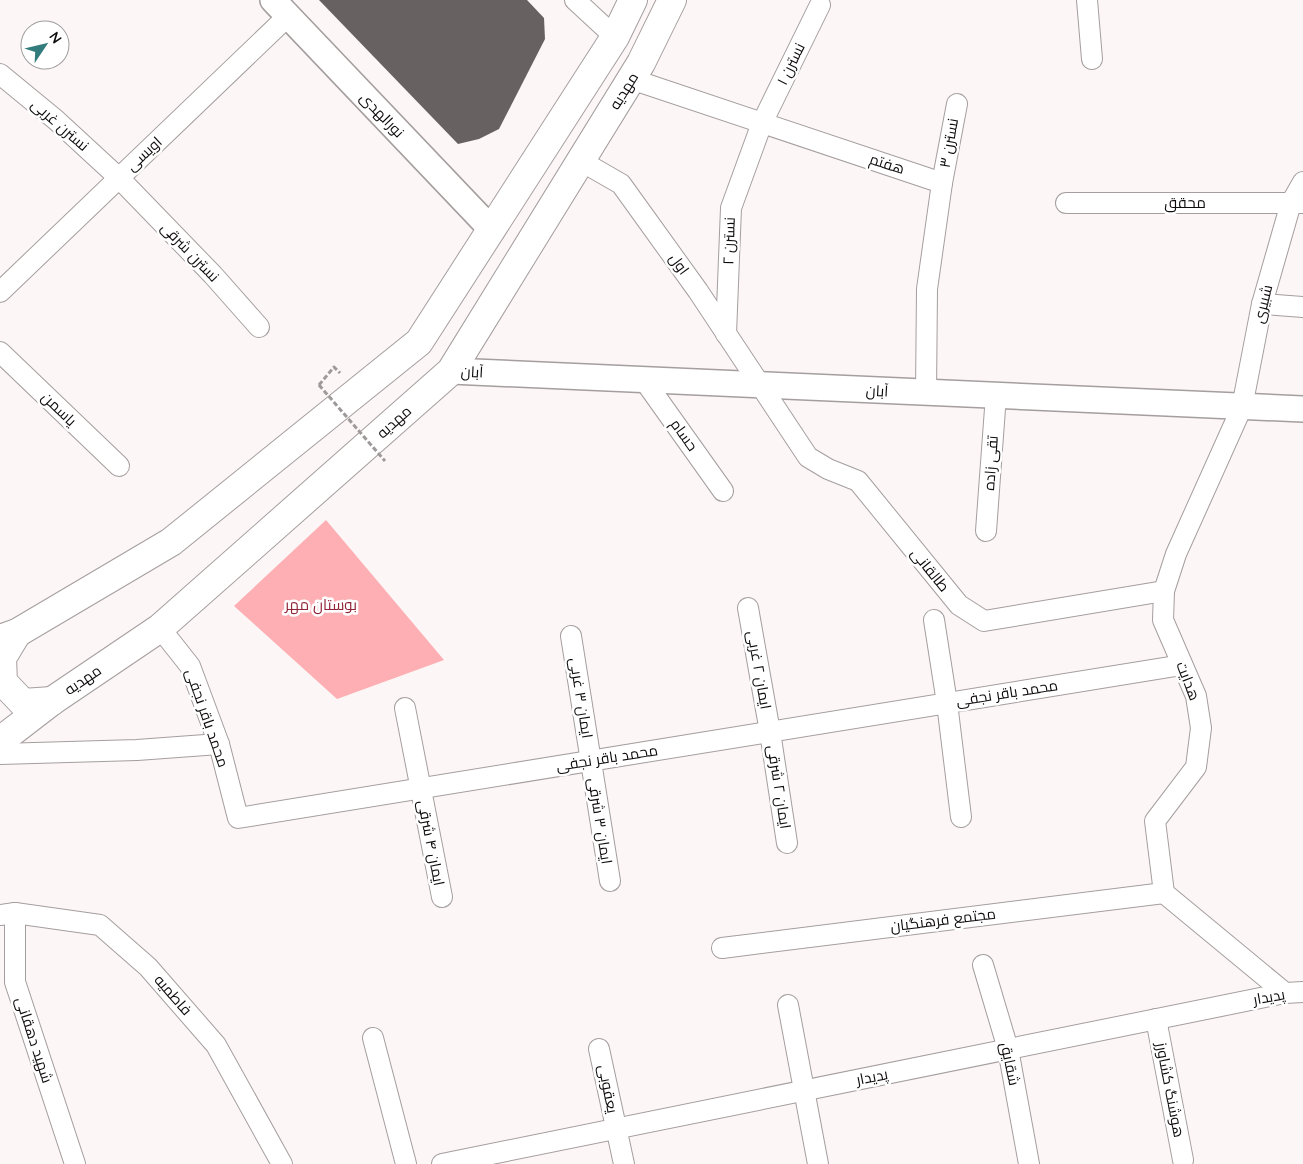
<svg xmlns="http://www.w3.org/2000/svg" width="1303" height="1164" font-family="Quicksand,Cairo,sans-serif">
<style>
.green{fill:#fdafb3}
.building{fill:#676161}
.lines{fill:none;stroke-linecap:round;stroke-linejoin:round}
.minor-casing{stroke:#a59e9e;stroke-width:22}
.tertiary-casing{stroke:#a59e9e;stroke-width:28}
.secondary-casing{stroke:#a59e9e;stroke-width:30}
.path{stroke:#9f9a9a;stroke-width:3;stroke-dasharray:5 2.5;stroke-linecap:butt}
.minor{stroke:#fff;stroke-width:20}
.tertiary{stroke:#fff;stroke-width:25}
.secondary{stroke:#fff;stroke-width:28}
.path-bridge{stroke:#9f9a9a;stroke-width:3;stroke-dasharray:5 2.5;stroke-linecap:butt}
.labels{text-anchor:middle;stroke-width:5;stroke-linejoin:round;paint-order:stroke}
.street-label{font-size:15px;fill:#0e0b0b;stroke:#fff}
.park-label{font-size:15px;fill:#902436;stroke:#fff}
</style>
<rect width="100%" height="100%" fill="#fdf6f6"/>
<!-- green -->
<polygon class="green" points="326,520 444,660 337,699 234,606"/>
<!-- building -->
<polygon class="building" points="319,0 527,0 544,18 545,39 499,129 479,139 458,144"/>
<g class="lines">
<defs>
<g id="minor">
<polyline points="575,0 615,37"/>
<polyline points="1087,0 1092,59"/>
<polyline points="0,74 56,120 119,178 213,275 259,327"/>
<polyline points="631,79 942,183"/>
<polyline points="581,161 621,184 698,291 808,457 828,469 858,481 959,605 984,621 1164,591"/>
<polyline points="1066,203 1303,203"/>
<polyline points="0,292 288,16"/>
<polyline points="1262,304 1303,307"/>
<polyline points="726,334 731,208 762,123 820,5"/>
<polyline points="0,352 119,466"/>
<polyline points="644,380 723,491"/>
<polyline points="926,393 927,289 942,183 957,104"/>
<polyline points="986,531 996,395"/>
<polyline points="748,608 770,732 787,843"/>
<polyline points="934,620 947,703 961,817"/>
<polyline points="160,628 190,666 219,744 238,818 1182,665"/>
<polyline points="571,636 610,881"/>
<polyline points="405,708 442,897"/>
<polyline points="0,754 137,750 219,744"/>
<polyline points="15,913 15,982 75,1164"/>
<polyline points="0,915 15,913 100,925 148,967 216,1045 282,1164"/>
<polyline points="722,948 1164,893"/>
<polyline points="983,965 1008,1049 1029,1164"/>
<polyline points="1285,993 1164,893 1155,821 1196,767 1201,728 1196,696 1163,620 1164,591 1176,554 1242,407 1262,304 1291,203 1303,182"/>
<polyline points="788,1005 818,1164"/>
<polyline points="1156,1019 1183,1160"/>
<polyline points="373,1038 406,1164"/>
<polyline points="599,1049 624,1164"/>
<polyline points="442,1164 1285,993 1303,992"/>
</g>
<g id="tertiary">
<polyline points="273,0 492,230"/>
<polyline points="451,371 1303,409"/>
</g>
<g id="secondary">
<polyline points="17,633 2,658 3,682 23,703 52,701"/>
<polyline points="0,639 17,633 171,542 419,342 615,37 633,0"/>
<polyline points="0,741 52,701 160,628 451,371 641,63 672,0"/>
</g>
</defs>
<!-- minor casing -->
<use href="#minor" class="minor-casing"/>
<!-- tertiary casing -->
<use href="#tertiary" class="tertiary-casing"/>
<!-- secondary casing -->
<use href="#secondary" class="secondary-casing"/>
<!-- path -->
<polyline class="path" points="319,385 334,367 340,373"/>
<!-- minor -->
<use href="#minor" class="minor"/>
<!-- tertiary -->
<use href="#tertiary" class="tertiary"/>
<!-- secondary -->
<use href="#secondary" class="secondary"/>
<!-- path-bridge -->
<polyline class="path-bridge" points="319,385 385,461"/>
</g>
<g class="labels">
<!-- street labels -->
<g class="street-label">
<text transform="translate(791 64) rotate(-64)" y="5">نسترن ۱</text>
<text transform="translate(624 91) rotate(-58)" y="5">مهدیه</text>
<text transform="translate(382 115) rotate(46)" y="5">نورالهدی</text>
<text transform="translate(60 125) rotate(41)" y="5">نسترن غربی</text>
<text transform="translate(949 143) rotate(-80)" y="5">نسترن ۳</text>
<text transform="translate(144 154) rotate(-43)" y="5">اویسی</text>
<text transform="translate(887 164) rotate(18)" y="5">هفتم</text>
<text x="1185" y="208">محقق</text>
<text transform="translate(729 241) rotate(-88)" y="5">نسترن ۲</text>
<text transform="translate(190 252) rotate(46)" y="5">نسترن شرقی</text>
<text transform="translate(679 264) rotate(54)" y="5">اول</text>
<text transform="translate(1263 304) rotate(-76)" y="5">شبیری</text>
<text transform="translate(472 372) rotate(3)" y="5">آبان</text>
<text transform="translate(877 391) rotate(3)" y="5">آبان</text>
<text transform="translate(59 409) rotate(44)" y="5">یاسمن</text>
<text transform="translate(394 422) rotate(-42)" y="5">مهدیه</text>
<text transform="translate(684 435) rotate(54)" y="5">حسام</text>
<text transform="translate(991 463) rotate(-86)" y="5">تقی زاده</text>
<text transform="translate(930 570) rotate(51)" y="5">طالقانی</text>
<text transform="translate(759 670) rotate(80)" y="5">ایمان ۲ غربی</text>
<text transform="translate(83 680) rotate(-34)" y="5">مهدیه</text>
<text transform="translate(1188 681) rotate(69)" y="5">هدایت</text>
<text transform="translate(1007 693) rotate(-9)" y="5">محمد باقر نجفی</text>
<text transform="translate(581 698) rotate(81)" y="5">ایمان ۳ غربی</text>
<text transform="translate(207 718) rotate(71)" y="5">محمد باقر نجفی</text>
<text transform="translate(607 758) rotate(-9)" y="5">محمد باقر نجفی</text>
<text transform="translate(779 787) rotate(81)" y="5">ایمان ۲ شرقی</text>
<text transform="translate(600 821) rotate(81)" y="5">ایمان ۳ شرقی</text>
<text transform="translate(431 843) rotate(79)" y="5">ایمان ۴ شرقی</text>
<text transform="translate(943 920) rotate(-7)" y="5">مجتمع فرهنگیان</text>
<text transform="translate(173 995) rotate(49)" y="5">فاطمیه</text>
<text transform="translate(1269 997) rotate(-10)" y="5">پدیدار</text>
<text transform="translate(34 1040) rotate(72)" y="5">شهید دهقانی</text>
<text transform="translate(1010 1064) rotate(78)" y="5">شقایق</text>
<text transform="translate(872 1077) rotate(-11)" y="5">پدیدار</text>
<text transform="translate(608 1089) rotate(79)" y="5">یعقوبی</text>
<text transform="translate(1170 1090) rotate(79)" y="5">هوشنگ کشاورز</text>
</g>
<!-- park labels -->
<g class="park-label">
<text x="321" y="610">بوستان مهر</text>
</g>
</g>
<!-- north arrow -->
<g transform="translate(45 45) rotate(55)"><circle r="24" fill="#ffffff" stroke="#9f9d9d"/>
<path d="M0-4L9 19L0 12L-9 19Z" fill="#337c7d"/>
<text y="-8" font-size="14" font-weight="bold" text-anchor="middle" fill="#0e0b0b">N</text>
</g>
</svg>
